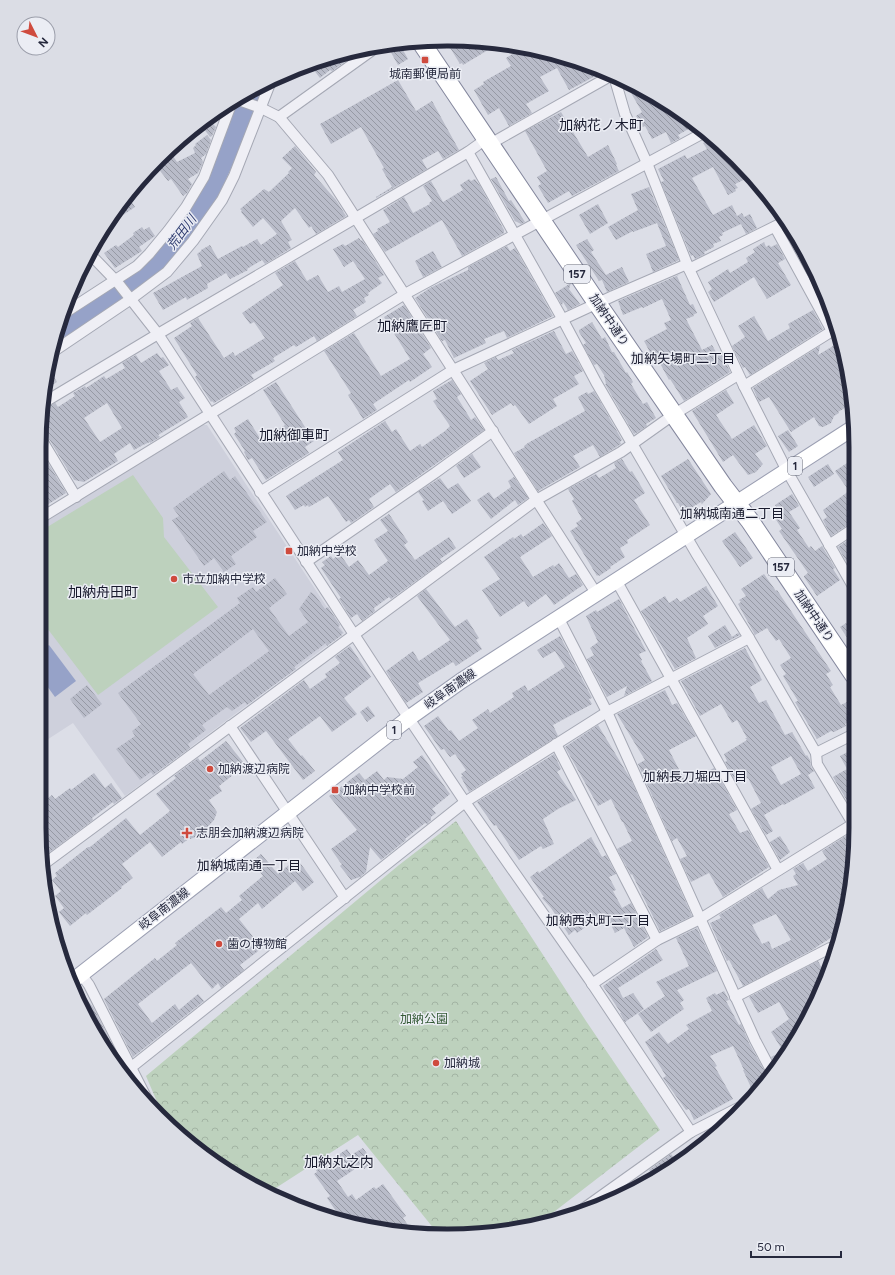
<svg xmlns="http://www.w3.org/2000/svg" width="895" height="1275" font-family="Figtree,'Noto Sans JP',sans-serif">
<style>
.built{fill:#ced0dc}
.park{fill:url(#park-crowns)}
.garden{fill:#bdd1bd}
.water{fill:#96a2c8}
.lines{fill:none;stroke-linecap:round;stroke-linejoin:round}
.river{stroke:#96a2c8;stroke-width:22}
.building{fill:url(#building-back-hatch);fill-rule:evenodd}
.street-casing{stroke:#a5a8b4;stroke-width:12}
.primary-casing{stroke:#9b9fb2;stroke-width:17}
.highway-casing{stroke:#84879d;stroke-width:20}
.street{stroke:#efeff5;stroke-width:10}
.primary{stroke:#fff;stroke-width:15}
.highway{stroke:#fff;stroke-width:18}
.poi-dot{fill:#cf4b3e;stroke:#ebedf4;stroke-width:1.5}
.labels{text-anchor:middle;stroke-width:3;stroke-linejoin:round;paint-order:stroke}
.shield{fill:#ebedf4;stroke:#616474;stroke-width:1}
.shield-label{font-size:11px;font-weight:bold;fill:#26293d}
.poi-label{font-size:12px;fill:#26293d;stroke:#ebedf4;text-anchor:start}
.street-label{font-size:12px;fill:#26293d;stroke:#ebedf4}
.park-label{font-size:12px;fill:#335935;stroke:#ebedf4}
.water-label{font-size:13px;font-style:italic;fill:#303d71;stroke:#ebedf4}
.neighbourhood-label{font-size:13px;fill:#181a2d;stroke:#ebedf4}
.quarter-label{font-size:14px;fill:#181a2d;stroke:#ebedf4}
.rim{fill:none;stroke:#26293d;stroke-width:5}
</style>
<defs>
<pattern id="park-crowns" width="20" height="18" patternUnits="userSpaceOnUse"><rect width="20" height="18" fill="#bdd1bd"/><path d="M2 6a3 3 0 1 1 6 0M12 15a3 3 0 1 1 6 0" fill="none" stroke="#a2b3a3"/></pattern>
<pattern id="building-back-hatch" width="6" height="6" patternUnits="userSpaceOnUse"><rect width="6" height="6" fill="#b9bcc9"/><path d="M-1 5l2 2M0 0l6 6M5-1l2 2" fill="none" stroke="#9699a4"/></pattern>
</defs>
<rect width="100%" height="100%" fill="#dcdee7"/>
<!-- built -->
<polygon class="built" points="201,425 207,425 344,633 125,796 73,723 39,745 39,524"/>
<!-- park -->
<polygon class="park" points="456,821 586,1021 660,1130 537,1225 527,1228 448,1236 439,1235 358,1135 268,1193 243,1181 178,1135 164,1118 146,1076 399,865"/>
<!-- garden -->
<polygon class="garden" points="133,475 163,518 164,537 218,607 98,695 47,628 39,622 39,532"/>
<!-- water -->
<polygon class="water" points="49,645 76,681 55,697 39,675 39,653"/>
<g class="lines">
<!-- river -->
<path class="river" d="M59,328C77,317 95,306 113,294C121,289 130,284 138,278C199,232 224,159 250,91"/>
</g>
<!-- building -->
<g class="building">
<polygon points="474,40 498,44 463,65 462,63 460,64 446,41"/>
<polygon points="399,43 408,59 398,65 389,49"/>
<polygon points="522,48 553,53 579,63 582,69 587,66 603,72 569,90 557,68 540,77 549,91 526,104 532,113 509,126 499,108 488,115 474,90 484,84 483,82 511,66 506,58"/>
<polygon points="361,50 332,71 330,70 320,78 309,64 316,61"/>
<polygon points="623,79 628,81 697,124 678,135 680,138 671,143 666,132 652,139 645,126 643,127 636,116 642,112"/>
<polygon points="398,80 416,111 432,101 459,150 443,159 438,151 422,160 427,169 376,198 376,197 392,187 382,169 384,168 361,127 331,144 320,124"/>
<polygon points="561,112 588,157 608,145 617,164 616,165 619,171 572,196 569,191 548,203 538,186 541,184 537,177 547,171 525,131"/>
<polygon points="212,123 216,127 212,136 210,137 204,129"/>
<polygon points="207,135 211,140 206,154 201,158 203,162 198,173 188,179 192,184 187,193 183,196 171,179 168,181 157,167 173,156 177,162 195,153 193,148 196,145 195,144"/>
<polygon points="712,138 752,176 735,184 738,188 735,189 736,191 728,195 713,167 692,178 713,215 732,205 737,216 742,213 744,217 750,214 757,228 746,234 741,224 722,233 723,235 719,237 721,241 713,244 714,247 704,252 705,254 695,259 693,255 691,256 661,182 664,181 658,169 685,155 687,159 707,149 703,143"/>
<polygon points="295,146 316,172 314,175 336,200 346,216 316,234 311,226 309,228 295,208 281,221 292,240 288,242 291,248 265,264 262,260 247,269 248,270 230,279 226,273 207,284 208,288 187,300 186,297 163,310 153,293 202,266 197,254 201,251 201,250 210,245 218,259 242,246 243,247 257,239 261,245 277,234 263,218 253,227 241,212 242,211 240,209 264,189 269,192 289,173 288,172 292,168 282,158"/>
<polygon points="496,177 509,201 511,200 525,222 521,224 515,221 491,179"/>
<polygon points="469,179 471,181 475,179 480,186 504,230 504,233 462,256 442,220 385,252 373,234 378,231 377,229 390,222 383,210 404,197 413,213 430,204 429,203 432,201 423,186 431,181 443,202 463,190 460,185"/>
<polygon points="649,187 679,260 653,272 646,254 666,246 657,223 633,232 633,231 616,240 608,227 638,210 631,194"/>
<polygon points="127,195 135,207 123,215 118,207"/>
<polygon points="598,204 608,223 590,234 579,215"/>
<polygon points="142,227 144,230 149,227 155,236 139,247 142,251 115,268 104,253 116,245 118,247 134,235 133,233"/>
<polygon points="793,235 802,249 796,252 788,237"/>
<polygon points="359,238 361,241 362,240 384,275 378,278 382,283 368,293 369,295 364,298 366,302 353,310 357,316 317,341 314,336 296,347 294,345 273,358 275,361 251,375 254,379 214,403 212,401 211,402 195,377 197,375 174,338 192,326 190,323 198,318 224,358 233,352 235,356 265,338 254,322 250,324 242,313 283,285 275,273 295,261 307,281 318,275 328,292 339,286 342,292 365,279 353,261 344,267 333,249 343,244 345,246"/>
<polygon points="587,239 594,250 591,252 606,275 622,267 629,282 607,292 602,280 599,281 576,245"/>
<polygon points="764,242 766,247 769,245 771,247 777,244 785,259 778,263 791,285 767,299 754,277 714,302 708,292 712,289 708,282 728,269 730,273 748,262 746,258 755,252 753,249"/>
<polygon points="507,246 510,251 515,248 553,316 507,338 504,331 484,339 486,343 454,358 445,340 442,341 415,298 430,288 468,270 468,267"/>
<polygon points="433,251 442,267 423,277 415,261"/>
<polygon points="681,274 677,276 690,305 693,304 697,313 693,315 694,316 686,319 702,350 712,345 717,354 721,352 730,372 684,401 670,379 669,380 655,354 652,356 644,341 667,329 664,323 671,320 662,299 643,308 642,307 623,315 618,301"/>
<polygon points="571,283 569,289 580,304 568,310 563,302 562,305 555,293"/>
<polygon points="404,305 431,348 423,354 432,367 410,382 409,380 373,404 377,410 363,419 348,395 351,393 324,351 354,333 381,376 410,359 384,317"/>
<polygon points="813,310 823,329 750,375 745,367 743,368 732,346 745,337 738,326 754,316 768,341 790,328 788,324"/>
<polygon points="592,322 602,339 605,337 612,352 614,352 626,373 627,372 633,382 631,384 643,404 647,402 656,418 646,424 647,426 638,432 634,434 605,384 606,384 604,375 597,364 594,365 583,345 586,343 579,332 579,330"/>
<polygon points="554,331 566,354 572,351 583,371 574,376 579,384 553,399 557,406 529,424 515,405 513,406 511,403 492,415 470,381 488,369 484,363 496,357 498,360 514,353 512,350"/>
<polygon points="838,343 844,353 852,394 853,403 838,412 839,413 834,416 831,423 823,427 819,426 814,417 791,432 769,397 759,402 753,388 820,346 818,355"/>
<path d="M157,353L161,358L163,357L169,365L159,371L171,390L177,387L185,398L179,402L188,417L158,435L160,437L150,443V442L143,445L134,450L130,443L114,454L118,461L84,482L74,480L46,434L41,431L43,409L55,403L58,407L75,396L73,393L85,386L86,388L104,376L106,379L125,368L122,363L136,355L141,363ZM107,403L122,428L100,442L84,418Z"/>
<polygon points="47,366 57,382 46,389 48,392 44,395"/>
<polygon points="452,380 461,394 457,397 471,420 475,417 484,430 396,492 390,484 369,499 374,507 351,523 349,520 346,522 328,496 309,507 308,505 305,507 304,505 295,510 286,496 343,460 338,452 385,421 392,432 396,429 410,451 420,444 422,447 445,431 450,426 433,401 437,399 433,391"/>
<polygon points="276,382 314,441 305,447 309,453 266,480 252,458 248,460 244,452 245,451 234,434 236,432 234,428 248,419 261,440 285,425 263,390"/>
<polygon points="726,390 734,403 716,415 732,439 754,425 767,446 755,454 763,464 756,472 751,474 748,475 733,455 723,462 692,411"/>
<polygon points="594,391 622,440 620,442 621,444 600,457 593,445 573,456 580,467 538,491 514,453 525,447 524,446 528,443 585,411 578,397 587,392 588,394"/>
<polygon points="788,430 798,446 789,452 778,436"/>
<polygon points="39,448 66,493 39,510"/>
<polygon points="472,454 481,467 464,478 456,466"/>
<polygon points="622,459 630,472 632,471 645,493 634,500 650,525 627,540 628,543 620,548 625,557 610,567 611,568 599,576 598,575 597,576 570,531 578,526 576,523 582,519 572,501 574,499 568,489 596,474 599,478 616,468 614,463"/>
<polygon points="688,459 711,494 702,504 701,502 684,512 678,503 677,503 661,476"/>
<polygon points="853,459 853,523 849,524 831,536 823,520 827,517 823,510 849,491 835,471"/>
<polygon points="828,464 834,474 814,487 808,477"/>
<polygon points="224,471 230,480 235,476 267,522 253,531 257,537 231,556 236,564 224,572 214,558 204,566 172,520 179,516 173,508"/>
<polygon points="514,477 528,498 518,505 515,500 491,519 477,500 489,492 494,499 511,487 508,481"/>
<polygon points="440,478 448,489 458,483 471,501 452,514 443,501 428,511 422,501 424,500 418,492"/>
<polygon points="792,494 799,506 789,512 800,528 797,530 809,548 811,546 815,551 822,546 835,568 833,569 840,580 817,596 804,577 804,576 808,573 779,531 782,529 773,515 779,511 775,505"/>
<polygon points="389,514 408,542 404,545 415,560 449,537 456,548 440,559 442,562 391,599 389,597 374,608 375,611 362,621 357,614 351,618 339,599 341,598 321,568 325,565 322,562 331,556 333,559 340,554 349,567 358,560 369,575 388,561 374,540 388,531 380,520"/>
<polygon points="543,523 552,536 520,557 533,577 553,565 554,567 559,563 569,578 576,574 583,585 554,605 546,594 528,607 524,601 500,617 482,590 500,579 484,557 513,537 514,539 521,534 523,537"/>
<polygon points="735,532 753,558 740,567 722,541"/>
<polygon points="853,537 853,554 846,561 838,547"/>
<polygon points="764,574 776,591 777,590 831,671 826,674 833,685 830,687 841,705 849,701 854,711 854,719 845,724 846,726 834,732 831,731 817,739 795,702 798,701 783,676 786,674 780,665 791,658 779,639 776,641 767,628 755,635 738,604 741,602 739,600 746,596 741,589"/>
<path d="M275,578L287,594L269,608L289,636L308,622L299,609L311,592L315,595L325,609L328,607L340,625L338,627L343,633L341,634L342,635L327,646L326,643L294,667L296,669L247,705L245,702L232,711L227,707L202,725L206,730L188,744L190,748L153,775L151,772L140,780L116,749L135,736L132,731L141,724L118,693L240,603L237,598L253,587L256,592ZM253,629L269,651L209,695L193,674Z"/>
<polygon points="706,586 718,606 703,616 708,624 687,638 696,658 675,669 641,611 665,596 669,603 677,598 680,602"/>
<polygon points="426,589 455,627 467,619 479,638 476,640 482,649 456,666 453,662 418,683 423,692 406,703 386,671 413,651 419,661 450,640 417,596"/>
<polygon points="619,599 646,651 639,654 642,660 641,661 652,681 624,696 627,686 607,697 587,659 594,655 590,648 598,642 586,616 596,610 597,612"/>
<polygon points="854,618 854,648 840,627"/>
<polygon points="725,625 732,637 738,633 740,635 715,648 708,636"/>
<polygon points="560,636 592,698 589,699 592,704 553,725 558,736 469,792 461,777 463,776 461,774 466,770 455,754 450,757 444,749 441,750 424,726 438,716 449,731 451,730 459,741 478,728 472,720 488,709 490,713 514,697 512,693 525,685 528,691 565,667 555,651 543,658 537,650"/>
<polygon points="350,646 371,677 344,698 357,714 332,732 320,716 288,739 301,756 302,755 315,771 303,780 266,731 251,742 240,728 304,680 310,689 327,677 325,674 340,663 335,657"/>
<path d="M745,648L762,680L750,687L759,703L766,700L785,735L792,732L806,756L807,755L810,760L811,767L814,771L808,775L815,788L784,805L783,804L764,815L773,831L766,835L751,809L761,803L748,778L737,784L725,762L727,761L724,754L747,740L745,738H747L737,720L732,723L721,704L700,716L681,681ZM791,756L801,774L781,785L771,767Z"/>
<polygon points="87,685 102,704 84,718 70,699"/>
<polygon points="665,690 672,705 677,703 696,736 669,750 686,783 714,768 737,810 729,814 740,833 748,830 769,867 723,897 709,873 691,882 680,859 687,856 677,838 672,841 638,764 645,760 617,714"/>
<polygon points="368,706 375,716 367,722 360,712"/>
<polygon points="598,725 630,778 692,916 660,931 632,874 631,875 617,849 632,841 623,822 622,822 611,799 598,806 565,747"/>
<polygon points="226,741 243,762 236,768 238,771 219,786 222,791 209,800 217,812 214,820 203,832 196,837 187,840 182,844 181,842 162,857 150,842 122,864 133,878 121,887 122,888 87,915 86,913 70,926 59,912 64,908 55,896 61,891 52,880 57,876 55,873 88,847 90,847 126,818 140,835 170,811 156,794 176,778 174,776 198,758 200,761"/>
<polygon points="855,748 855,782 848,785 855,797 855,814 833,777 847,769 840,756"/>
<polygon points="554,754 561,769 557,772 576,800 558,809 543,819 554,844 543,849 541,846 519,860 496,825 494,826 477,802"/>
<polygon points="422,755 450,794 432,809 436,813 431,817 431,820 427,824 425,823 405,839 406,840 381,860 370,847 366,872 360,877 351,880 340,866 342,864 340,862 331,849 357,830 329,796 359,773 365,780 377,771 384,780 387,777 403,779 418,767 413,762"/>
<polygon points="94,773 105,788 111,783 122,798 114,804 113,802 92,818 93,820 43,857 39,828 40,804 52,795 55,799 70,788 71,790"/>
<path d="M852,832L855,833V854L843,930L812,950L743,986L729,960L727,961L710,923L721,918L719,915L762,888L768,899L779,890L798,885L793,876L796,874L793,869L803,863L808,871L827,859L822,851ZM776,914L791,940L772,949L769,941L762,944L752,925Z"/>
<polygon points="780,836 790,852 780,860 770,842"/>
<polygon points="591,837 602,857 606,855 616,874 609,877 616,890 613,891 622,908 631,903 648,937 634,947 624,928 615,933 606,915 594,921 577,933 575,930 569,935 551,908 542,898 544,897 530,877 538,871 539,873"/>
<polygon points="261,854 278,874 291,863 292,865 298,860 314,882 303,891 295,881 262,909 258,903 239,919 262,948 240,965 244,970 221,988 218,983 212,989 191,963 138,1004 152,1023 175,1004 179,1010 198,994 204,1001 133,1057 104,999 155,958 157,961 177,945 175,943 221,907 226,913 242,900 239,896 263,876 252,862"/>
<polygon points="697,928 717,971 677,990 684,1000 680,1003 684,1009 651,1032 638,1014 665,996 656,982 689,966 676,938"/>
<polygon points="656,949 663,960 618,988 623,998 633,993 644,1009 625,1022 620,1013 621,1013 603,986"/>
<polygon points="818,961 826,976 814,1008 777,1068 771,1057 783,1051 771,1032 789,1019 779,1002 758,1013 749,997"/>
<polygon points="724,991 729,1000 726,1001 739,1025 741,1024 749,1043 769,1079 754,1094 743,1070 744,1070 733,1046 710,1056 717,1066 715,1067 733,1099 694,1120 689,1109 686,1110 663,1078 666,1076 645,1042 659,1032 668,1044 689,1029 686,1025 712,1011 706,998 715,993 716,995"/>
<polygon points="81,993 93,1007 123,1066 120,1068 108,1054 76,996"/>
<polygon points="363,1148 373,1162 364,1169 361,1165 337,1181 348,1197 352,1194 356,1200 374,1187 376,1189 383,1184 406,1216 403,1218 414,1234 394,1233 339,1218 335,1212 336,1211 327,1198 330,1196 314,1174 317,1172 316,1170 347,1149 351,1155"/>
<polygon points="671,1154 677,1161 654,1177 649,1170"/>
</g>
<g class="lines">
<defs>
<g id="street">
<polyline points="614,76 625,114 647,163 689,269 744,386 787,471 854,588"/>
<polyline points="236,99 261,108 279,117 328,175 596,593"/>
<polyline points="279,117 378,46"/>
<polyline points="490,144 612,75"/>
<polyline points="468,152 563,320 596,382 696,553 749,638 816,753 817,764 855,827"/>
<polyline points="775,227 832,331"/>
<polyline points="89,253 118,283 158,334 402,708 465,802 589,979 691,1132"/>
<polyline points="689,269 784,222"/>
<polyline points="63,314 137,266 149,254 168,231 186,207 204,177 232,102"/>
<polyline points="51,353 131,299 167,272 193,241 222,200 234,176 271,81"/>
<polyline points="744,386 837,328"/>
<polyline points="43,403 158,334 468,152 486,139"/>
<polyline points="40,437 76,497"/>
<polyline points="260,492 453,370 613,296 687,264"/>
<polyline points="39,519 405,294 705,132"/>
<polyline points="829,545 853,529"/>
<polyline points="306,562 435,473 493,431"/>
<polyline points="616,580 778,870"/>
<polyline points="558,617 607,712 755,1040 773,1074"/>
<polyline points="230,726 345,898"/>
<polyline points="556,744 657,940"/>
<polyline points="816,753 854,734"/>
<polyline points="44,864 536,500 621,452 673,415 738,375"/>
<polyline points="81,974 89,985 148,1101"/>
<polyline points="592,984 657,940 700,919 853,824"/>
<polyline points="735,997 830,948"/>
<polyline points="124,1073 465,802 607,712 749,638"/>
<polyline points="583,1209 691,1132 746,1104"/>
</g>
<polyline id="primary" points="70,983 409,718 461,681 853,428"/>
<polyline id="highway" points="421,42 597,303 723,486 750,521 854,675"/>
</defs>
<!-- street casing -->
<use href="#street" class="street-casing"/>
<!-- primary casing -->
<use href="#primary" class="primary-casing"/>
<!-- highway casing -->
<use href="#highway" class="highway-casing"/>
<!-- street -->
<use href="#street" class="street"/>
<!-- primary -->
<use href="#primary" class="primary"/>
<!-- highway -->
<use href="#highway" class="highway"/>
</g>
<!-- markers -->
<g class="poi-dot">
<rect x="421" y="56" width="8" height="8" rx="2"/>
<rect x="285" y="547" width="8" height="8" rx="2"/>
<circle cx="174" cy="579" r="4"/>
<circle cx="210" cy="769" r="4"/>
<rect x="331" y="786" width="8" height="8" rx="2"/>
<path d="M185 827h4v4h4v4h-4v4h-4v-4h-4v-4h4z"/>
<circle cx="219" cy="944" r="4"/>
<circle cx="436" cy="1063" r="4"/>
</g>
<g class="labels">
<!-- shield labels -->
<g class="shield">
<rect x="564" y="265" width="26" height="18" rx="3"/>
<rect x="788" y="457" width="14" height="18" rx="3"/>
<rect x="768" y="558" width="26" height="18" rx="3"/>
<rect x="387" y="721" width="14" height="18" rx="3"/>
</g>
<g class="shield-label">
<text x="577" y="278">157</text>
<text x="795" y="470">1</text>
<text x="781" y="571">157</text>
<text x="394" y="734">1</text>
</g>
<!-- poi labels -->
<g class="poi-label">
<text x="425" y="78" text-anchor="middle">城南郵便局前</text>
<text x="297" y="555">加納中学校</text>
<text x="182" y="583">市立加納中学校</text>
<text x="218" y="773">加納渡辺病院</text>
<text x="343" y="794">加納中学校前</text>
<text x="196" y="837">志朋会加納渡辺病院</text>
<text x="227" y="948">歯の博物館</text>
<text x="444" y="1067">加納城</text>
</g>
<!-- street labels -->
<g class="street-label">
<text transform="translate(609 320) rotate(56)" y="4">加納中通り</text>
<text transform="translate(814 616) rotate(56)" y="4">加納中通り</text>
<text transform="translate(450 689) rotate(-35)" y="4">岐阜南濃線</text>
<text transform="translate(164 909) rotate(-38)" y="4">岐阜南濃線</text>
</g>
<!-- park labels -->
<g class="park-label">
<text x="424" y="1023">加納公園</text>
</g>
<!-- water labels -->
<g class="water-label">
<text transform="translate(181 232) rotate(-53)" y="5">荒田川</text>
</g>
<!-- neighbourhood labels -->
<g class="neighbourhood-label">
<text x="683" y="363">加納矢場町二丁目</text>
<text x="732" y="518">加納城南通二丁目</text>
<text x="695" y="781">加納長刀堀四丁目</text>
<text x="249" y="870">加納城南通一丁目</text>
<text x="598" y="925">加納西丸町二丁目</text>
</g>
<!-- quarter labels -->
<g class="quarter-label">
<text x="601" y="130">加納花ノ木町</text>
<text x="412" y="331">加納鷹匠町</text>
<text x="294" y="440">加納御車町</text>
<text x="103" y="597">加納舟田町</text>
<text x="339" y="1167">加納丸之内</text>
</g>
</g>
<!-- crop -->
<path d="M0 0H895V1275H0ZM447 46H448A401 401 0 0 1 849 447V828A401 401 0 0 1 448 1229H447A401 401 0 0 1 46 828V447A401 401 0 0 1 447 46Z" fill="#dbdde5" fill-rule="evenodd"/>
<path class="rim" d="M447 46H448A401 401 0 0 1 849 447V828A401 401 0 0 1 448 1229H447A401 401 0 0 1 46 828V447A401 401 0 0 1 447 46Z"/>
<!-- north arrow -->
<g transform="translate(36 36) rotate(132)"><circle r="19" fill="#ebedf4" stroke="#9c9fab"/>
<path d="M0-3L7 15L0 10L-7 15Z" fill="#cf4b3e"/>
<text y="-6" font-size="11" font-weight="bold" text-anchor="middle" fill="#26293d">N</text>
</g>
<!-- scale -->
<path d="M751 1251v6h90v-6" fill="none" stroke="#26293d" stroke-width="2"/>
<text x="757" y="1251" font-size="12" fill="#26293d" stroke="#ebedf4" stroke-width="3" paint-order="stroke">50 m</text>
</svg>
